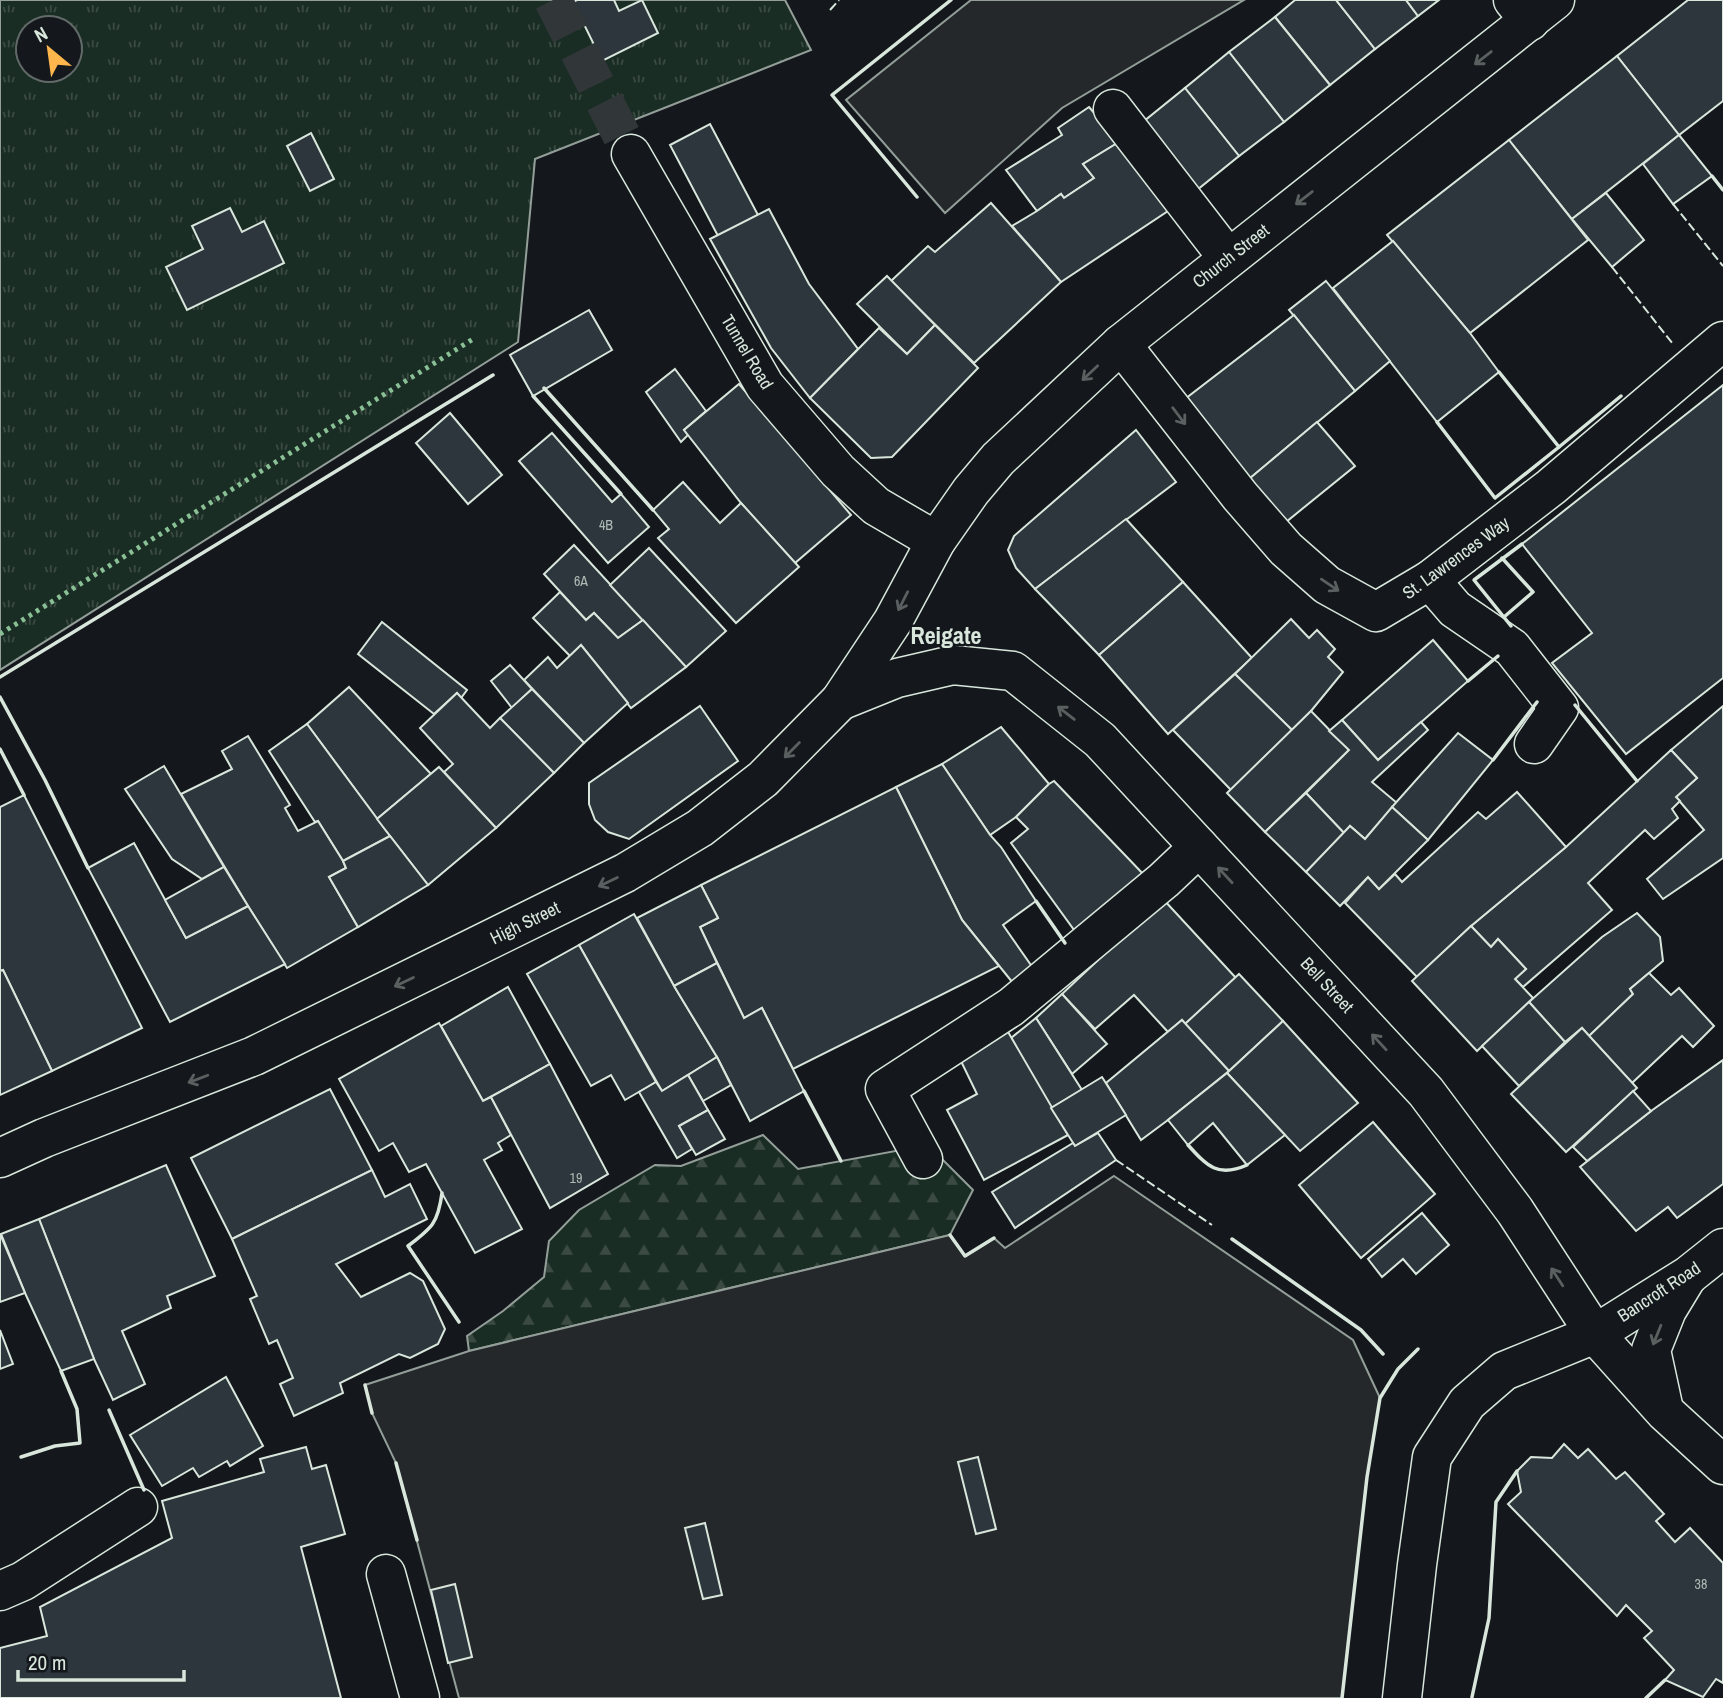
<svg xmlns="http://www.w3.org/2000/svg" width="1723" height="1698" font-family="'Archivo Narrow',sans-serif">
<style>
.grass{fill:url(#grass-tufts);stroke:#939e99;stroke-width:2;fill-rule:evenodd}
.forest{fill:url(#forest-firs);stroke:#939e99;stroke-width:2}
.parking{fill:#24282b;stroke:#939e99;stroke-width:2}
.building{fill:#2c363c;stroke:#d8e6dc;stroke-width:2}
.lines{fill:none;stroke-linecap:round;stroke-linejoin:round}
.minor-tunnel{stroke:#313739;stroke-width:38;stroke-dasharray:38 19;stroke-linecap:butt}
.minor-casing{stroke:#d8e6dc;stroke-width:41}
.major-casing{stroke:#d8e6dc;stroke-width:41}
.minor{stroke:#14181c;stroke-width:38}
.major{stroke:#14181c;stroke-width:38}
.hedge{stroke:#8ac095;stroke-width:5;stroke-dasharray:3.5 5;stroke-linecap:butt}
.fence{stroke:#d8e6dc;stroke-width:2;stroke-dasharray:9 3.5;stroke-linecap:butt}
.wall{stroke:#d8e6dc;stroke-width:3.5}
.oneway{stroke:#59605f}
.labels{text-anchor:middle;stroke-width:5;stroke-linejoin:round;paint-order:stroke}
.number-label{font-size:14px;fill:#adbab4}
.street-label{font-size:18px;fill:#d8e6dc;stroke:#14181c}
.district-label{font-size:24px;font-weight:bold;fill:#d8e6dc;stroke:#14181c}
</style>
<defs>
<pattern id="grass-tufts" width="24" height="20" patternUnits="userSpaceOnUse" patternTransform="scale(1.75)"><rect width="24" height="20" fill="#1a2d24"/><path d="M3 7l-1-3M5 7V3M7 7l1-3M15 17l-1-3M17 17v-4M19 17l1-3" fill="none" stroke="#3b4b43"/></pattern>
<pattern id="forest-firs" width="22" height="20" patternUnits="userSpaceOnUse" patternTransform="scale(1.75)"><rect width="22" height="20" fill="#1a2d24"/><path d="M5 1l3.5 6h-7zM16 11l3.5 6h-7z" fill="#3b4b43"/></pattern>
</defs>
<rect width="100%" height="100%" fill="#14181c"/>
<!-- grass -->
<path class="grass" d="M0,0H785L811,50L535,159L518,342L0,670ZM28,28H70V70H28Z"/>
<!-- forest -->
<polygon class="forest" points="763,1135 798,1169 928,1145 973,1190 950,1235 469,1351 467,1336 503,1311 544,1277 549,1241 579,1210 655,1165 681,1166"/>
<!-- parking -->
<g class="parking">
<polygon points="971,0 1244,0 1062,108 945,213 846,100"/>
<polygon points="1114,1176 1353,1340 1380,1398 1367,1477 1342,1698 459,1698 396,1463 372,1413 365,1385 469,1351 950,1235 965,1256 994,1238 1005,1248"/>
</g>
<!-- building -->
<g class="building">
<polygon points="577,0 614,0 619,11 642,0 658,33 602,61 573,2"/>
<polygon points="1295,0 1336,0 1375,49 1330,85 1275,17"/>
<polygon points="1336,0 1406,0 1418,16 1375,49"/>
<polygon points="1406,0 1439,0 1418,16"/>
<polygon points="1688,0 1723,0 1723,101 1679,135 1617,56"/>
<polygon points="1275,17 1330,85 1284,122 1229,52"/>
<polygon points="1229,52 1284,122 1239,156 1185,88"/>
<polygon points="1617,56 1679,135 1572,219 1509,140"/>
<polygon points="1185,88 1239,156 1192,194 1138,126"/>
<polygon points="1089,107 1119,142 1083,164 1094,178 1064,198 1061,194 1037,211 1006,170 1062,135 1058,128"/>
<polygon points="710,124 758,215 718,236 670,145"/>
<polygon points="311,133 334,179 310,191 287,146"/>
<polygon points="1679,135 1712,176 1673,204 1643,164"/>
<polygon points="1509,140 1588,240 1470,333 1387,235"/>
<polygon points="1119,142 1171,209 1061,282 1012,226 1037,211 1061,194 1064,198 1094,178 1083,164"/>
<polygon points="1606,193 1644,240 1612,267 1572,219"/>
<polygon points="991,203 1061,282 974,363 891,281 928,246 935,252"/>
<polygon points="230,208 242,232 264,221 284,263 187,310 166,267 203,249 192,226"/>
<polygon points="769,209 809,284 858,349 810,398 771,348 710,239"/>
<polygon points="1393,241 1470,333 1499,372 1437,422 1333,288"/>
<polygon points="887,276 935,325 907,354 857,304"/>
<polygon points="1326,281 1390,361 1355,391 1289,310"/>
<polygon points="589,310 612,350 533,396 510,355"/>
<polygon points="1294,315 1355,391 1249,479 1185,399"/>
<polygon points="935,325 978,368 892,457 871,458 810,398 879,328 907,354"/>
<polygon points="675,369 706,411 684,430 688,435 681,442 646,392"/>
<polygon points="739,384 851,515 795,563 741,503 684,430"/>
<polygon points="1723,385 1723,678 1626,754 1552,663 1592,633 1522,544"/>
<polygon points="450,413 502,475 468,504 416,443"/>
<polygon points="1317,422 1355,466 1286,522 1249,479"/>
<polygon points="1136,430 1176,482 1035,589 1016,568 1008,550 1014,536"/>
<polygon points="552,433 612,502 621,494 649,527 608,563 519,461"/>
<polygon points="683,482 720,523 741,503 799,567 736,623 658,538 669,529 653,510"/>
<polygon points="1126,519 1183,582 1099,655 1035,589"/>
<polygon points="574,545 643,620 618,638 594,613 586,620 544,574"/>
<polygon points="649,548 726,631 686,667 610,585"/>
<polygon points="1183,582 1252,658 1168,734 1099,655"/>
<polygon points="560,592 586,620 594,613 618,638 643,620 686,667 631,708 581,645 570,656 533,618"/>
<polygon points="1291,619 1309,638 1317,630 1335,649 1328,657 1343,672 1311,711 1292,730 1235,674"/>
<polygon points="382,622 467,690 461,698 457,693 434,714 358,654"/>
<polygon points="1433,640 1468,681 1378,760 1342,720"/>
<polygon points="581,645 628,703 584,743 524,680 548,657 557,668"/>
<polygon points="510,665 532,689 512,708 491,681"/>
<polygon points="1235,674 1292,730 1231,790 1173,730"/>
<polygon points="349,687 431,774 377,819 307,724"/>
<polygon points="532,689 584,743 554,773 500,718"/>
<polygon points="457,693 490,728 500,718 554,773 496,828 444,772 453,764 420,728"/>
<polygon points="700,706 738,761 629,839 608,832 595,820 589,804 589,783"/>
<polygon points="1723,706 1723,858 1663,899 1647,879 1704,830 1676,797 1697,778 1671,750"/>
<polygon points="1311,711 1349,750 1265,832 1227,793"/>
<polygon points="1342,720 1378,760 1421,722 1428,730 1372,782 1397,803 1365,839 1350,826 1344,833 1306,793 1349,750 1329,731"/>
<polygon points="307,724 390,836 343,861 318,821 315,822 269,751"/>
<polygon points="1001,727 1049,784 1016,817 990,835 942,764"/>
<polygon points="1458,733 1493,760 1428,840 1392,807"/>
<polygon points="248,736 290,805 285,808 298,831 318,821 343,861 346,868 329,877 358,927 287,968 248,906 181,794 232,769 222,751"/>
<polygon points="1671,750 1697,778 1676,797 1680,801 1672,809 1678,818 1654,839 1645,830 1588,883 1612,910 1523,987 1515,979 1526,969 1498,939 1491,947 1471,926 1566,847"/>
<polygon points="942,764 990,835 1001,847 1036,901 1003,925 1033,968 1013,983 962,920 896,787"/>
<polygon points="164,766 224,867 202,879 172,859 125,789"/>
<polygon points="439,767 496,828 428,885 377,819"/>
<polygon points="1054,781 1146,877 1077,934 1011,843 1028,829 1016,817 1049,784"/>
<polygon points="896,787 962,920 999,966 793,1069 762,1008 744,1018 700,927 718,918 701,885"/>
<polygon points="1517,792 1566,847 1471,926 1417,977 1345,903 1368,877 1379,889 1395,874 1402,882 1478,812 1486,819"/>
<polygon points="1306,793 1344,833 1306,872 1265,832"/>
<polygon points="24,795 142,1028 52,1071 3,970 0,971 0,807"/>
<polygon points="1392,807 1428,840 1379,889 1368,877 1340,906 1306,872 1350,826 1365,839"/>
<polygon points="390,836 428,885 358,927 329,877 346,868 343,861"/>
<polygon points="134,843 186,938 248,906 285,964 170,1022 88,868"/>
<polygon points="224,867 248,906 186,938 165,900"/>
<polygon points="701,885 718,918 700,927 717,963 674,986 637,918"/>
<polygon points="1163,899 1236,978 1185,1024 1182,1020 1168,1032 1134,995 1095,1029 1062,994"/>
<polygon points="1637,913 1660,937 1663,961 1630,989 1633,994 1589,1036 1582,1028 1565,1042 1529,1002 1602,937"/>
<polygon points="634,914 674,986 717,1057 662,1091 579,945"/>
<polygon points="1471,926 1491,947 1498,939 1526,969 1515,979 1533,998 1477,1051 1412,981"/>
<polygon points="579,945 656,1082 625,1100 611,1075 591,1086 527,974"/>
<polygon points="717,963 744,1018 762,1008 804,1091 750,1121 717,1057 674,986"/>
<polygon points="3,970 52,1071 0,1095 0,971"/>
<polygon points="1649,973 1671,995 1679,988 1714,1026 1693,1047 1682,1036 1632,1083 1589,1036 1633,994 1630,989"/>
<polygon points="1239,974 1283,1021 1229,1071 1185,1024"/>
<polygon points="508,987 550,1064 483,1101 441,1026"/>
<polygon points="1062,994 1107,1044 1072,1074 1036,1018"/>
<polygon points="1529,1002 1565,1042 1519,1086 1482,1046"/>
<polygon points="1036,1018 1082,1090 1051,1108 1011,1038"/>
<polygon points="1182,1020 1229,1071 1168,1120 1141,1140 1106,1083"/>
<polygon points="1283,1021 1358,1103 1300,1151 1227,1073"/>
<polygon points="439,1023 483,1101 491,1097 511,1135 498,1143 502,1150 484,1160 522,1229 475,1253 426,1164 409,1172 393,1143 379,1151 339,1079"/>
<polygon points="1004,1025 1068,1135 984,1180 947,1110 977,1094 958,1055"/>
<polygon points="1582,1028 1637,1088 1566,1152 1511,1094"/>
<polygon points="717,1057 731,1085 703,1101 688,1075"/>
<polygon points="1723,1060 1723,1184 1677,1218 1668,1207 1636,1231 1580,1167 1651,1111"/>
<polygon points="550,1064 608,1174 550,1208 491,1097"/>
<polygon points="1227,1073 1285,1135 1247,1165 1213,1123 1188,1145 1168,1120"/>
<polygon points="688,1075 708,1110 679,1126 692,1149 677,1158 639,1092 656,1082 662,1091"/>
<polygon points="1102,1077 1126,1115 1075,1146 1051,1108"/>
<polygon points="330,1089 372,1170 232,1239 191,1158"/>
<polygon points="1633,1091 1651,1111 1587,1161 1573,1147"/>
<polygon points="708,1110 725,1139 696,1155 679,1126"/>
<polygon points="1373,1122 1435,1194 1361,1258 1299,1185"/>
<polygon points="1098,1133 1116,1160 1015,1228 992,1192 1073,1143 1075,1146"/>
<polygon points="166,1165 215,1276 167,1296 171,1308 122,1331 145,1384 113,1400 94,1359 39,1219"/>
<polygon points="372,1170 385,1197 410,1184 427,1219 336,1264 361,1297 410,1273 423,1281 445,1329 438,1344 410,1358 399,1354 340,1383 343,1393 294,1416 280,1384 293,1378 277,1340 269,1344 250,1299 257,1296 232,1239"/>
<polygon points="1422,1213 1449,1245 1416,1274 1403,1259 1382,1277 1368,1259"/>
<polygon points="39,1219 94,1359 61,1371 25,1293 1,1234"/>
<polygon points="0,1234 25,1293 0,1302"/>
<polygon points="0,1330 13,1364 0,1369"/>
<polygon points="226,1377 263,1446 230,1466 227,1461 199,1477 193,1468 162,1486 130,1435"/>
<polygon points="1564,1444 1578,1458 1588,1449 1616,1479 1625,1472 1664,1514 1656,1521 1675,1542 1690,1528 1723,1563 1723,1683 1716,1679 1703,1697 1665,1680 1674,1670 1644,1638 1652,1631 1626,1605 1617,1616 1508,1504 1521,1492 1517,1471 1531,1457 1552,1458"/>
<polygon points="306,1447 312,1469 326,1465 345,1534 301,1547 341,1698 0,1698 0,1648 47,1636 40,1607 172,1538 162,1501 264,1472 260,1459"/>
<polygon points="978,1457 996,1529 976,1534 958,1462"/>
<polygon points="705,1523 722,1595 703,1599 685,1528"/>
<polygon points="455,1584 472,1657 448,1663 431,1590"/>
</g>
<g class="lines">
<!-- minor-tunnel -->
<polyline class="minor-tunnel" points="553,0 631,154"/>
<defs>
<g id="minor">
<polyline points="1513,0 1530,21"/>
<polyline points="1113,109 1228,258"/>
<polyline points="631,154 765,386 838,471 876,506 936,541"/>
<polyline points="1121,344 1240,496 1286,549 1327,585 1376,612 1430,580 1551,487 1723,341"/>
<polyline points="1430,580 1455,609 1512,648 1559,708 1534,744"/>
<polyline points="923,1159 885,1089 1011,1007 1164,880 1199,847"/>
<polyline points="386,1574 420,1698"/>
<polyline points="0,1591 23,1581 138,1507"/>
<polyline points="1402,1698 1417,1565 1432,1457 1467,1403 1504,1371 1595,1334"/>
</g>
<g id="major">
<polyline points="840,701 897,678 953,665 1013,671 1100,740 1426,1092 1515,1211 1595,1334 1665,1412 1723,1465"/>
<polyline points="0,1158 44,1138 254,1056 625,873 700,828 763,779 840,701 893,621 936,541 971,491 998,459 1121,344 1555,0"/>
<polyline points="1595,1334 1689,1275 1723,1248"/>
<polyline points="1664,1410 1651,1350 1667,1310 1687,1277"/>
</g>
</defs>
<!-- minor casing -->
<use href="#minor" class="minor-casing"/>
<!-- major casing -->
<use href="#major" class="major-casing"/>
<!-- minor -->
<use href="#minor" class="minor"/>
<!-- major -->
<use href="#major" class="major"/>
<!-- hedge -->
<polyline class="hedge" points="0,634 473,339"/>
<!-- fence -->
<g class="fence">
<polyline points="830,10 839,0"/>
<polyline points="1673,204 1723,266"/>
<polyline points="1612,267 1673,344"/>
<polyline points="1116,1160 1212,1225"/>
</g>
<!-- wall -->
<g class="wall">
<polyline points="1712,176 1723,190"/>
<polyline points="917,197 832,95 951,0"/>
<polyline points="1499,372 1559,447 1621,396"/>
<polyline points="544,388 653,510"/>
<polyline points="533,396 621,494"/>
<polyline points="1437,422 1495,498 1559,447"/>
<polyline points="1502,558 1533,592 1504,617"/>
<polyline points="1511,626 1474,580 1522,544"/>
<polyline points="0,677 493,375"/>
<polyline points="1468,681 1498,656"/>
<polyline points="0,697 45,780 88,868"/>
<polyline points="1575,705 1637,781"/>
<polyline points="0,749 24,795"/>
<polyline points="1493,760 1537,702"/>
<polyline points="1036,901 1065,943"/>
<polyline points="804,1091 841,1161"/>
<path d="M1188,1145C1207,1166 1218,1178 1247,1165"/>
<path d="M442,1193C438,1223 432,1228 408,1246L459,1322"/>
<polyline points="950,1235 965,1256 994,1238"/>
<polyline points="1232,1239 1361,1330 1383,1354"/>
<polyline points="365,1385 372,1413"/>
<polyline points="109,1410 144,1490"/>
<polyline points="21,1457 55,1446 80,1443 77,1409 61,1371"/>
<polyline points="396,1463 417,1540"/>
<polyline points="1472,1697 1489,1618 1496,1502 1517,1471"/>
<polyline points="1342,1698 1367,1477 1380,1398 1398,1369 1418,1349"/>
<polyline points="1646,1698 1665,1680"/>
</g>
</g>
<!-- one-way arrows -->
<defs><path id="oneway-shaft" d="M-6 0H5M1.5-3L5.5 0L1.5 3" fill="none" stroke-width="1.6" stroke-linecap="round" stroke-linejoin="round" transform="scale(1.75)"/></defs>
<g class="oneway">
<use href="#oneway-shaft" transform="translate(1483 58) rotate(142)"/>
<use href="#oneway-shaft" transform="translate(1304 198) rotate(142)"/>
<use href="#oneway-shaft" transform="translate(1090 373) rotate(137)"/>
<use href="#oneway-shaft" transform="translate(1179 416) rotate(53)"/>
<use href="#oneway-shaft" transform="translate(1330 585) rotate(34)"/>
<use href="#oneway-shaft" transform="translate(903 601) rotate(117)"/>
<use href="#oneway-shaft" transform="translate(1066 713) rotate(-142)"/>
<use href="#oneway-shaft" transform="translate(792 750) rotate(135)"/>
<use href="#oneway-shaft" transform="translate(1225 875) rotate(-133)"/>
<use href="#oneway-shaft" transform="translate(608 882) rotate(154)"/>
<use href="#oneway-shaft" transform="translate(404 982) rotate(154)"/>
<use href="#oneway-shaft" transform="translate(1379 1042) rotate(-133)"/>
<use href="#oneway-shaft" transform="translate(198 1079) rotate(159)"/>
<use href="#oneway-shaft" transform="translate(1557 1277) rotate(-123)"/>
<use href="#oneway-shaft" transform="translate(1657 1335) rotate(112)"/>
</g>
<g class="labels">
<!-- number labels -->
<g class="number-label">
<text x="606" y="530">4B</text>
<text x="581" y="586">6A</text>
<text x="576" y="1183">19</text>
<text x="1701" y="1589">38</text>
</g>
<!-- street labels -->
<g class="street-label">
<text transform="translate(1231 256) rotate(-38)" y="6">Church Street</text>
<text transform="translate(747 352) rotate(59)" y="6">Tunnel Road</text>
<text transform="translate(1456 558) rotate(-36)" y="6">St. Lawrences Way</text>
<text transform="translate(525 923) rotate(-26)" y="6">High Street</text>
<text transform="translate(1327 985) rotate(47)" y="6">Bell Street</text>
<text transform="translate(1659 1292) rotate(-33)" y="6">Bancroft Road</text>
</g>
<!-- district labels -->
<g class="district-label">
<text x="946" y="644">Reigate</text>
</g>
</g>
<!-- north arrow -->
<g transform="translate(49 49) rotate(331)"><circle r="33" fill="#14181c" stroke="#626a69" stroke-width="2"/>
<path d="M0-5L12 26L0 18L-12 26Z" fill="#ffb74d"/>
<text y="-10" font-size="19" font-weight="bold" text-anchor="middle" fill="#d8e6dc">N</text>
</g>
<!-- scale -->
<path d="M18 1670v10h166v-10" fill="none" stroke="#d8e6dc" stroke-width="3.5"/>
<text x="28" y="1670" font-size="21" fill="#d8e6dc" stroke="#14181c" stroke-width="5" paint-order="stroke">20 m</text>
</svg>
